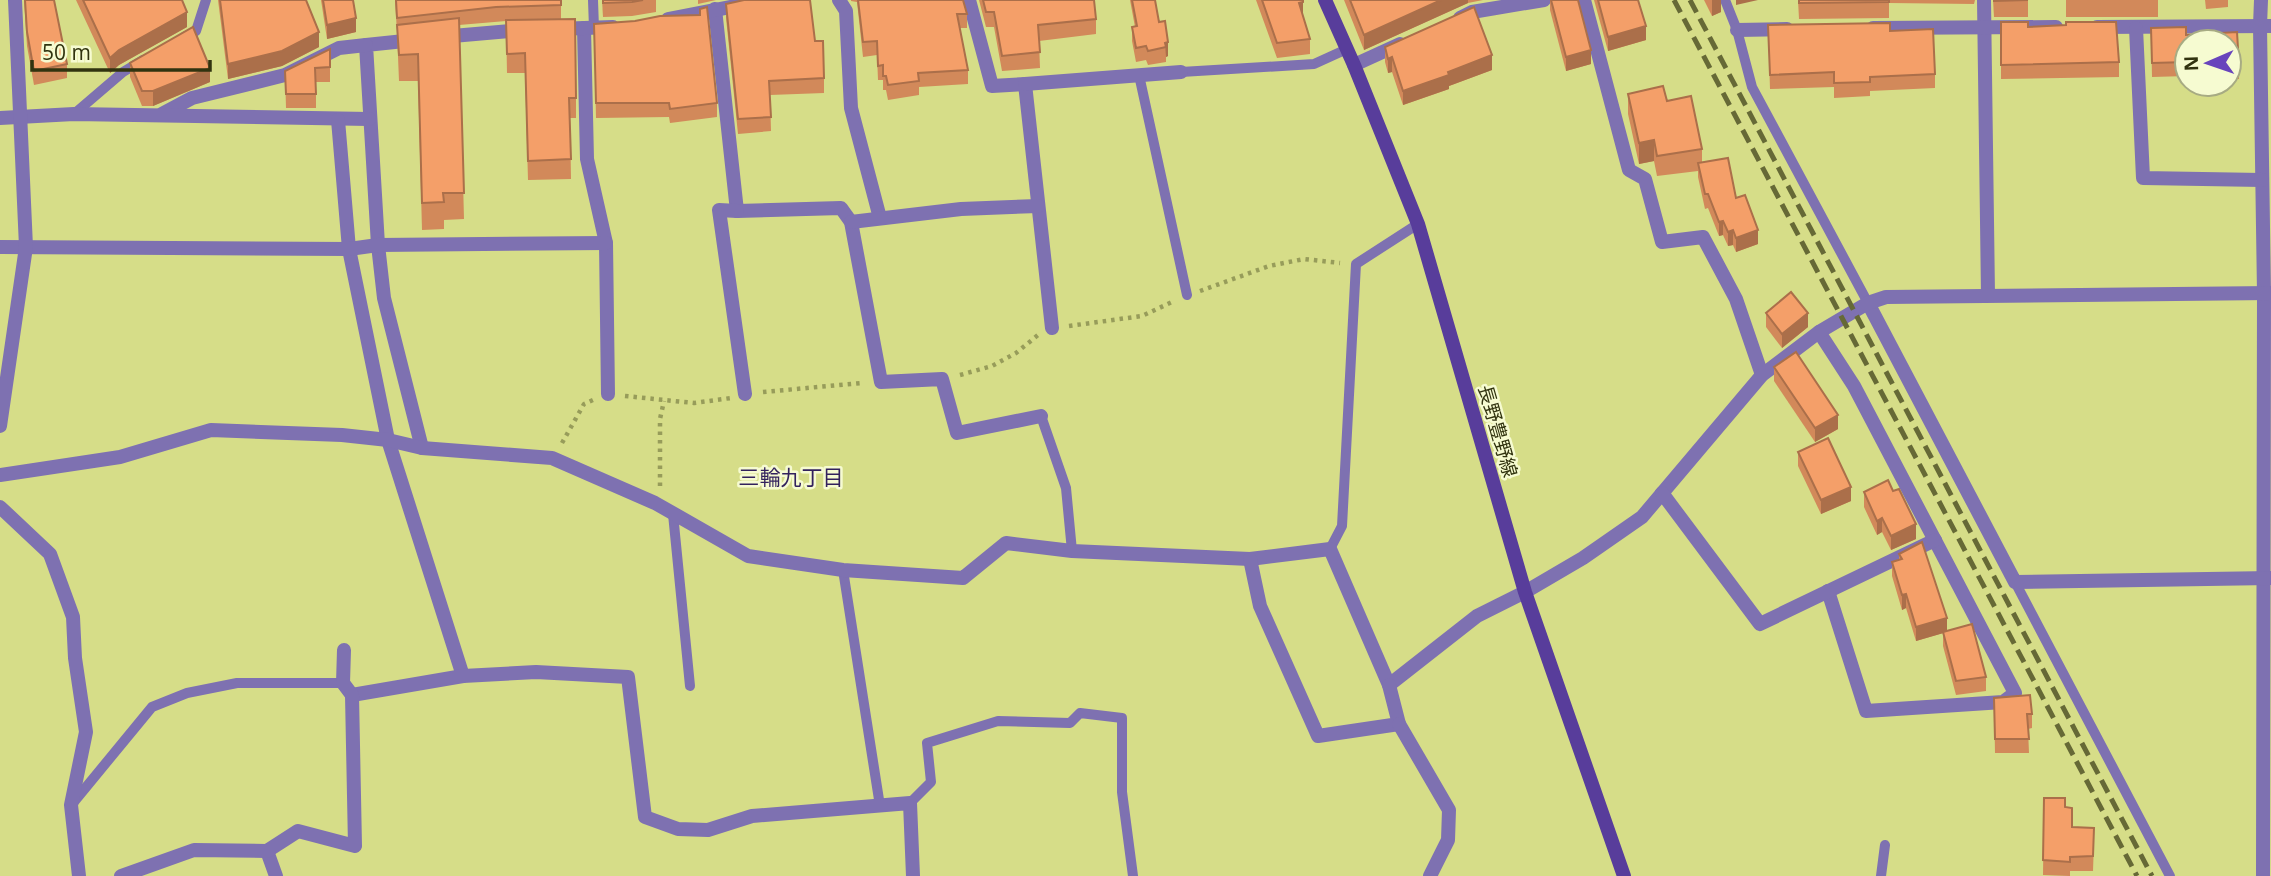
<svg xmlns="http://www.w3.org/2000/svg" width="2271" height="876" font-family="'Open Sans','Noto Sans JP',sans-serif">
<style>
.lines{fill:none;stroke-linecap:round;stroke-linejoin:round}
.path{stroke:#979c5a;stroke-width:4.5;stroke-dasharray:3.5 5;stroke-linecap:butt}
.service{stroke:#7e71b1;stroke-width:10}
.minor{stroke:#7e71b1;stroke-width:14}
.secondary{stroke:#583d9b;stroke-width:14}
.rail{stroke:#666936;stroke-width:5;stroke-dasharray:14 7;stroke-linecap:butt}
.wall{fill:#d2895a}
.shaded-wall{fill:#ab6f4a}
.building{fill:#f49f69;stroke:#ab6f4a;stroke-width:2}
.labels{text-anchor:middle;stroke-width:5;stroke-linejoin:round;paint-order:stroke}
.street-label{font-size:19px;fill:#31330f;stroke:#f6fbd1}
.neighbourhood-label{font-size:21px;fill:#33225d;stroke:#f6fbd1}
</style>
<rect width="100%" height="100%" fill="#d6dd88"/>
<g class="lines">
<!-- path -->
<g class="path">
<polyline points="1200,291 1269,266 1304,259 1340,263"/>
<polyline points="1069,326 1142,316 1172,302"/>
<polyline points="960,375 992,366 1016,353 1038,335"/>
<polyline points="763,392 862,383"/>
<polyline points="625,396 694,403 731,398"/>
<polyline points="562,443 584,404 593,400"/>
<polyline points="660,486 660,419 664,401"/>
</g>
<!-- service -->
<g class="service">
<polyline points="593,0 594,28"/>
<polyline points="1725,0 1737,30 1752,87 1868,303"/>
<polyline points="184,37 196,31 206,0"/>
<polyline points="1181,72 1314,64 1347,49"/>
<polyline points="1139,75 1187,295"/>
<polyline points="74,114 123,72 143,60"/>
<polyline points="1041,416 1066,488 1072,551"/>
<polyline points="673,514 690,686"/>
<polyline points="1330,549 1342,526 1356,264 1418,224"/>
<polyline points="843,570 880,806"/>
<polyline points="2015,582 2170,876"/>
<polyline points="73,803 152,707 187,693 237,683 343,683"/>
<polyline points="910,803 931,782 927,743 998,721 1070,723 1080,713 1122,718 1122,792 1133,876"/>
<polyline points="1881,876 1885,845"/>
</g>
<!-- minor -->
<g class="minor">
<polyline points="839,0 846,11 851,108 880,218"/>
<polyline points="969,0 992,86 1025,84 1052,328"/>
<polyline points="1584,0 1629,170 1645,179 1662,242 1703,237 1736,299 1762,375"/>
<polyline points="1984,0 1988,295"/>
<polyline points="2261,0 2260,26 2264,293 2263,876"/>
<polyline points="715,9 737,211 841,208 851,222 881,382 942,379 957,433 1041,416"/>
<polyline points="1460,18 1472,12 1544,0"/>
<polyline points="668,19 767,0"/>
<polyline points="2097,27 2271,26"/>
<polyline points="584,28 587,159 606,243 608,394"/>
<polyline points="1873,28 2056,27"/>
<polyline points="2136,28 2143,178 2262,180"/>
<polyline points="556,29 613,27"/>
<polyline points="1737,30 1787,29"/>
<polyline points="441,37 522,30"/>
<polyline points="414,40 366,45 378,245 384,298 422,448"/>
<polyline points="1354,65 1400,44"/>
<polyline points="1025,84 1181,72"/>
<polyline points="162,114 192,98 285,75 339,48 366,45"/>
<polyline points="0,118 74,114 369,119"/>
<polyline points="338,120 349,249 388,440 463,676"/>
<polyline points="737,211 719,210 745,394"/>
<polyline points="851,222 961,209 1038,206"/>
<polyline points="0,247 349,249 378,245 606,243"/>
<polyline points="1868,303 2015,582 2271,578"/>
<polyline points="1819,332 1854,386 2015,693 2003,702 1866,711 1828,591"/>
<polyline points="0,426 26,247 15,0"/>
<polyline points="0,475 120,457 211,430 342,435 388,440 422,448 552,458 655,503 748,556 843,570 963,578 1006,543 1072,551 1250,559 1330,549 1389,685 1477,616 1525,592 1583,558 1642,517 1762,375 1819,332 1868,303 1886,297 2271,293"/>
<polyline points="1662,493 1760,624 1935,540"/>
<polyline points="0,507 50,554 73,617 75,658 86,732 71,805 79,876"/>
<polyline points="1250,559 1260,606 1318,736 1399,724 1389,685"/>
<polyline points="352,695 463,676 536,672 628,677 645,817 678,829 708,830 752,816 910,803 913,876"/>
<polyline points="1399,724 1449,810 1448,840 1430,876"/>
<polyline points="267,851 276,876"/>
<polyline points="121,876 194,850 267,851 298,831 355,846 352,695 343,683 344,650"/>
</g>
<!-- secondary -->
<polyline class="secondary" points="1325,0 1354,65 1418,224 1525,592 1624,876"/>
<!-- rail -->
<g class="rail">
<polyline points="1674,0 2137,876"/>
<polyline points="1690,0 2152,876"/>
</g>
</g>
<!-- wall -->
<g class="wall">
<polygon points="24,0 54,0 67,64 67,78 34,85 27,46"/>
<polygon points="76,0 182,0 187,27 119,65 110,73"/>
<polygon points="218,0 306,0 319,47 282,66 228,79"/>
<polygon points="321,0 353,0 356,32 327,39"/>
<polygon points="395,0 561,0 561,19 576,98 576,118 570,118 571,179 528,180 525,73 507,73 506,21 459,25 464,219 444,220 444,229 422,230 418,81 399,81 397,32"/>
<polygon points="602,0 656,0 656,12 632,16 603,17"/>
<polygon points="698,0 716,0 698,4"/>
<polygon points="851,0 963,0 967,14 967,28 960,28 968,70 968,84 919,87 919,95 888,100 886,90 883,90 883,80 878,80 877,55 863,57 857,2 851,1"/>
<polygon points="979,0 1094,0 1096,19 1096,34 1039,41 1040,68 1002,71 994,27 986,27"/>
<polygon points="1130,0 1155,0 1159,22 1168,56 1166,57 1166,62 1148,65 1146,60 1136,62 1132,41 1132,27 1135,27"/>
<polygon points="1256,0 1303,0 1303,16 1310,39 1310,54 1277,58"/>
<polygon points="1344,0 1483,0 1468,3 1364,50"/>
<polygon points="1550,0 1578,0 1591,64 1566,71 1550,10"/>
<polygon points="1594,0 1638,0 1646,40 1608,51"/>
<polygon points="1704,0 1721,0 1721,12 1712,16"/>
<polygon points="1798,0 1975,0 1974,4 1889,3 1889,18 1799,19"/>
<polygon points="1993,0 2028,0 2028,17 1994,17"/>
<rect x="2066" y="0" width="92" height="17"/>
<polygon points="2205,0 2228,0 2228,7 2206,9"/>
<polygon points="726,4 815,41 824,78 824,93 770,95 771,131 738,134 726,18"/>
<polygon points="2001,22 2028,27 2119,62 2119,77 2001,79"/>
<polygon points="594,24 717,103 717,117 670,123 669,117 596,118"/>
<polygon points="1768,25 1890,31 1935,74 1935,88 1870,91 1870,96 1834,98 1834,87 1770,89"/>
<polygon points="2186,27 2186,35 2237,32 2239,79 2229,79 2229,42 2187,42 2187,76 2152,77 2151,28"/>
<polygon points="1385,47 1492,70 1449,86 1449,89 1403,105 1392,72 1388,73 1385,62"/>
<polygon points="330,49 330,82 316,82 316,108 286,108 285,71"/>
<polygon points="130,63 210,82 153,106 142,106 130,77"/>
<polygon points="1628,94 1667,101 1702,149 1702,163 1736,198 1758,244 1736,252 1733,245 1728,246 1723,235 1719,236 1708,208 1705,209 1698,177 1698,171 1657,176 1654,161 1639,164 1628,114"/>
<polygon points="1766,313 1808,327 1782,348 1766,327"/>
<polygon points="1774,367 1838,429 1815,442 1774,381"/>
<polygon points="1798,452 1851,501 1821,514 1798,466"/>
<polygon points="1864,492 1916,539 1891,550 1882,532 1877,535 1864,507"/>
<polygon points="1899,554 1947,631 1986,677 1986,691 1956,695 1943,646 1943,633 1916,641 1906,608 1902,610 1892,576 1892,562 1899,559"/>
<polygon points="1994,698 2032,714 2032,728 2028,729 2029,753 1995,753"/>
<polygon points="2044,798 2065,807 2072,827 2094,842 2093,871 2070,871 2070,876 2043,875"/>
</g>
<!-- shaded-wall -->
<g class="shaded-wall">
<polygon points="1441,0 1468,0 1468,3 1364,50 1364,35"/>
<polygon points="1712,0 1721,0 1721,12 1712,16"/>
<polygon points="1736,0 1758,0 1736,5"/>
<polygon points="1303,2 1303,17 1299,3"/>
<polygon points="187,12 187,27 119,65 110,73 110,58 119,50"/>
<polygon points="356,18 356,32 327,39 327,25"/>
<polygon points="1646,26 1646,40 1608,51 1608,37"/>
<polygon points="319,32 319,47 282,66 228,79 228,64"/>
<polygon points="1168,42 1168,56 1166,57 1165,43"/>
<polygon points="1591,50 1591,64 1566,71 1566,57"/>
<polygon points="1492,55 1492,70 1449,86 1449,89 1403,105 1403,91 1448,72"/>
<polygon points="1392,57 1392,72 1388,73 1388,59"/>
<polygon points="210,68 210,82 153,106 153,91"/>
<polygon points="1654,140 1654,161 1639,164 1639,143"/>
<polygon points="1723,221 1723,235 1719,236 1719,222"/>
<polygon points="1733,230 1733,245 1728,246 1728,232"/>
<polygon points="1758,230 1758,244 1736,252 1736,238"/>
<polygon points="1808,313 1808,327 1782,348 1782,334"/>
<polygon points="1838,415 1838,429 1815,442 1815,428"/>
<polygon points="1851,487 1851,501 1821,514 1821,500"/>
<polygon points="1882,518 1882,532 1877,535 1877,521"/>
<polygon points="1916,524 1916,539 1891,550 1891,536"/>
<polygon points="1906,594 1906,608 1902,610 1902,595"/>
<polygon points="1947,618 1947,632 1916,641 1916,627"/>
</g>
<!-- building -->
<g class="building">
<polygon points="25,0 54,0 67,64 34,71 27,32"/>
<polygon points="83,0 182,0 187,12 119,50 110,58"/>
<polygon points="220,0 306,0 319,32 282,51 228,64"/>
<polygon points="323,0 353,0 356,18 327,25"/>
<polygon points="396,0 561,0 561,5 496,7 397,18"/>
<polygon points="603,0 643,0 632,2 603,3"/>
<polygon points="744,0 810,0 815,41 823,41 824,78 769,81 771,117 738,119 726,4"/>
<polygon points="858,0 963,0 967,14 957,14 968,70 918,73 919,81 888,85 886,76 883,76 883,65 878,66 877,41 863,42"/>
<polygon points="983,0 1094,0 1096,19 1038,25 1040,52 1002,56 994,12 986,12"/>
<polygon points="1132,0 1155,0 1159,22 1165,21 1168,42 1165,43 1166,47 1148,51 1146,46 1136,48 1132,27 1137,26"/>
<polygon points="1262,0 1303,0 1303,2 1299,3 1310,39 1277,43"/>
<polygon points="1350,0 1441,0 1364,35"/>
<polygon points="1551,0 1578,0 1591,50 1566,57"/>
<polygon points="1598,0 1638,0 1646,26 1608,37"/>
<polygon points="1799,0 1889,0 1889,2 1799,3"/>
<polygon points="1994,0 2028,0 1994,1"/>
<polygon points="707,7 717,103 670,109 669,103 596,103 594,24 635,21 660,16 700,15 700,9"/>
<polygon points="1474,7 1492,55 1448,72 1449,75 1403,91 1392,57 1388,59 1385,47"/>
<polygon points="459,18 464,193 443,193 444,202 422,203 418,54 399,55 397,25"/>
<polygon points="575,19 576,98 569,98 571,159 528,161 525,53 507,54 506,20"/>
<polygon points="2001,22 2028,22 2028,27 2066,25 2066,22 2116,22 2119,62 2001,65"/>
<polygon points="1890,23 1890,31 1933,29 1935,74 1870,77 1870,82 1834,83 1834,72 1770,75 1768,25"/>
<polygon points="193,27 210,68 153,91 142,91 130,63"/>
<polygon points="2186,27 2186,35 2237,32 2239,65 2229,65 2229,42 2187,42 2187,62 2152,63 2151,28"/>
<polygon points="330,49 330,67 315,68 316,94 286,94 285,71"/>
<polygon points="1663,86 1667,101 1691,96 1702,149 1657,156 1654,140 1639,143 1628,94"/>
<polygon points="1728,158 1736,198 1745,195 1758,230 1736,238 1733,230 1728,232 1723,221 1719,222 1708,194 1705,194 1698,163"/>
<polygon points="1791,292 1808,313 1782,334 1766,313"/>
<polygon points="1796,352 1838,415 1815,428 1774,367"/>
<polygon points="1828,438 1851,487 1821,500 1798,452"/>
<polygon points="1888,480 1893,491 1899,489 1916,524 1891,536 1882,518 1877,521 1864,492"/>
<polygon points="1922,542 1947,618 1916,627 1906,594 1902,595 1892,562 1902,559 1899,554"/>
<polygon points="1972,624 1986,677 1956,681 1943,632"/>
<polygon points="2030,695 2032,714 2027,714 2029,739 1995,739 1994,698"/>
<polygon points="2044,798 2065,798 2065,807 2072,808 2072,827 2094,828 2093,856 2070,857 2070,862 2043,860"/>
</g>
<g class="labels">
<!-- street labels -->
<g class="street-label">
<text transform="translate(1498 431) rotate(74)" y="7">長野豊野線</text>
</g>
<!-- neighbourhood labels -->
<g class="neighbourhood-label">
<text x="791" y="485">三輪九丁目</text>
</g>
</g>
<!-- north arrow -->
<g transform="translate(2208 63) rotate(268)"><circle r="33" fill="#f6fbd1" stroke="#a7ab83" stroke-width="2"/>
<path d="M0-5L12 26L0 18L-12 26Z" fill="#6844bc"/>
<text y="-10" font-size="19" font-weight="bold" text-anchor="middle" fill="#31330f">N</text>
</g>
<!-- scale -->
<path d="M32 60v10h178v-10" fill="none" stroke="#31330f" stroke-width="3.5"/>
<text x="42" y="60" font-size="21" fill="#31330f" stroke="#f6fbd1" stroke-width="5" paint-order="stroke">50 m</text>
</svg>
